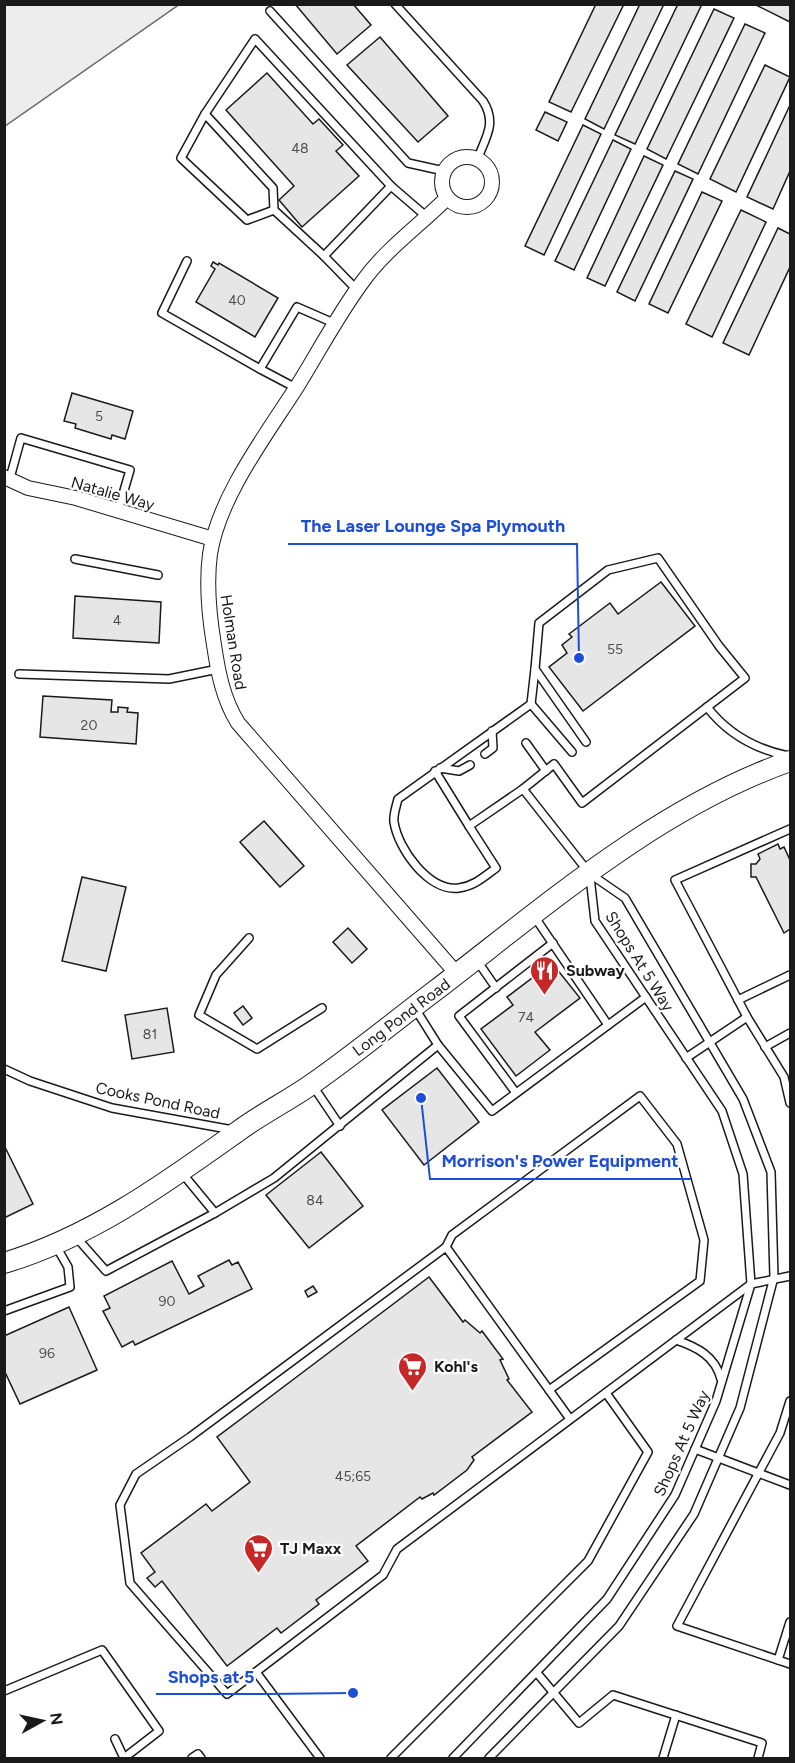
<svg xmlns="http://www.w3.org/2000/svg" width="795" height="1763" font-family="Figtree,sans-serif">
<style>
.green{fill:#ededed;stroke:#6a6a6a;stroke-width:1.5}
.building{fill:#e6e6e6;stroke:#1a1a1a;stroke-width:1.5}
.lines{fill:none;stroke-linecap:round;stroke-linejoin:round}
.lane-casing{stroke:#1a1a1a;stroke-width:10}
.street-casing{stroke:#1a1a1a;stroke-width:16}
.secondary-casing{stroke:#1a1a1a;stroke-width:22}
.lane{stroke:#fff;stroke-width:7}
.street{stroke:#fff;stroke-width:14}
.secondary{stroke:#fff;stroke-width:20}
.labels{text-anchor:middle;stroke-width:4.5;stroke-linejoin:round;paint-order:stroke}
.number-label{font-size:14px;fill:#4d4d4d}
.street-label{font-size:16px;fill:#1a1a1a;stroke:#fff}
.poi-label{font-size:16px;font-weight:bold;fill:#1a1a1a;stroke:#fff;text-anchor:start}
.leader{fill:none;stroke:#1d4ed8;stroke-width:2}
.callout-dot{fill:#1d4ed8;stroke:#fff;stroke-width:2}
.callout-label{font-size:18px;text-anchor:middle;font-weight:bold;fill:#1d4ed8;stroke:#fff;stroke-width:4.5;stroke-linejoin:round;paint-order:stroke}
</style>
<rect width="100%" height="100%" fill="#fff"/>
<!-- green -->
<polygon class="green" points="5,4 177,4 177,6 5,126"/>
<!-- building -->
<g class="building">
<polygon points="295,4 353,4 371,25 337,54"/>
<polygon points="596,4 624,4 571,112 549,102"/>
<polygon points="640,4 664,4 604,129 585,119"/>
<polygon points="678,4 702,4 635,144 615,135"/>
<polygon points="754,4 790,4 790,22"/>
<polygon points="714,9 734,18 666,159 647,149"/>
<polygon points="745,24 765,33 698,174 678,164"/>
<polygon points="380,37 448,116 418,142 347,65"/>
<polygon points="765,65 790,77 736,192 710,179"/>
<polygon points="267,73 313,124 319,119 343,145 336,151 359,176 302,227 279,200 294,186 226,110"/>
<polygon points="790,105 790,171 773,209 747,197"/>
<polygon points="545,112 567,122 558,141 536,130"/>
<polygon points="583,125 601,134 544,255 525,246"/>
<polygon points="613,140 631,149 574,270 555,261"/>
<polygon points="644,156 663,165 605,286 587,278"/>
<polygon points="675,171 693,179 635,301 617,292"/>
<polygon points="702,192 722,201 668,313 649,304"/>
<polygon points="741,210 766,222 712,337 686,324"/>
<polygon points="778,228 790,234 790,267 749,355 723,343"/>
<polygon points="213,262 218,265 219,263 278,298 255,337 196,302 215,269 211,266"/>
<polygon points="72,393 133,411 125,439 112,435 111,439 75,428 76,424 64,421"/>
<polygon points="661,582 695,626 583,711 549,667 567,653 562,645 572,637 569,634 610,603 618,614"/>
<polygon points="75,596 161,602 159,643 73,638"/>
<polygon points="43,696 112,700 111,712 118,712 118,707 128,708 127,712 138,713 136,744 40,737"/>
<polygon points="264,821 304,866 280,887 240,842"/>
<polygon points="778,844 780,849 784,847 790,860 790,929 784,933 756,877 751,877 751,864 756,864 760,859 758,854"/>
<polygon points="82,877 126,887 106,971 62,961"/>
<polygon points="348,928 367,949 352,963 333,942"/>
<polygon points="552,963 580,998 535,1032 550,1050 516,1076 481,1029 513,1005 507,997"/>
<polygon points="243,1006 252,1018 243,1025 234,1013"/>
<polygon points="167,1008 174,1052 132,1059 125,1015"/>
<polygon points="437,1068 479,1122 424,1165 382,1110"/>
<polygon points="4,1145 33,1204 4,1218"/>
<polygon points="321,1152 363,1206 309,1248 266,1195"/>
<polygon points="229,1260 232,1265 238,1262 252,1289 135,1345 133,1341 122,1347 103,1311 110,1308 104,1296 172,1261 189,1294 204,1286 198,1276"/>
<polygon points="429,1277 463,1322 465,1320 480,1333 482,1331 503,1359 500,1360 509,1379 507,1380 532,1412 472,1457 474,1460 467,1470 434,1495 433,1493 422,1499 420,1497 356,1546 368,1561 316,1600 319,1604 281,1633 277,1628 227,1666 162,1581 155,1587 147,1578 155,1572 141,1553 206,1504 212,1511 250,1482 217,1437"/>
<polygon points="313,1286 317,1292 308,1297 305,1291"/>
<polygon points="69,1307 97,1370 20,1404 4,1370 4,1336"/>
</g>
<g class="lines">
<defs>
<g id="lane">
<path d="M395,4L483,101C497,123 486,137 477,160"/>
<polyline points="270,11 408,163 444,171"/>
<polyline points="205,114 181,158 247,220 274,210"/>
<polyline points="324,256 274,210 273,188 205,114 255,39 391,186"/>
<polyline points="187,261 162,313 260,369"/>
<polyline points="357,290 324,256 391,186 427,217"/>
<polyline points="296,388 260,369 297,307 336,324"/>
<polyline points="10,478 21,438 130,470 118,511"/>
<polyline points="75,559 158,575"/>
<polyline points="19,674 169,679 218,669"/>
<polyline points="531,704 535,669"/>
<path d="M707,707C727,733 755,749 788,756"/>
<polyline points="526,743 546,771"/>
<polyline points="485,754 493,748 492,731"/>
<polyline points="440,768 459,771 470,765"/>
<polyline points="435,771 469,826"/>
<path d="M523,789L469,826L496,868C484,877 474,886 459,888C429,892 398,849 394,822C393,815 396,807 398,799L531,704L572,752"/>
<polyline points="790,829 675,880 747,1017 784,1077 790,1103"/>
<polyline points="534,916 608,1025"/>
<polyline points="249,938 216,975 199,1015 257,1049 322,1008"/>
<polyline points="478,962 496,988"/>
<polyline points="738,1000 790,975"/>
<polyline points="416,1010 438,1045 492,1111 646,997"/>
<polyline points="765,1047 790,1033"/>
<polyline points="686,1058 747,1017"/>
<polyline points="4,1069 30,1081 112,1108 233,1130"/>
<polyline points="313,1086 340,1126"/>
<polyline points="516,1093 459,1016 553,943"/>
<polyline points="182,1173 215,1213 274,1178 438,1045"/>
<polyline points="76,1237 106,1271 215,1213"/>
<polyline points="446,1247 452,1235 640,1096 677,1144 704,1240 700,1281 549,1390"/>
<polyline points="4,1311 70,1287 68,1267 56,1246"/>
<path d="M676,1340C697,1347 715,1356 721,1379"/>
<polyline points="790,1401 780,1433 677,1626 790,1664"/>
<polyline points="570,1419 446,1247 190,1437 136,1474 120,1505 130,1583 227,1694 383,1575 397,1549 751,1284 790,1276"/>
<polyline points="695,1449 790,1485"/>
<polyline points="778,1660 790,1622"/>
<polyline points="256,1672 320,1758"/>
<polyline points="537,1673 579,1723 613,1695 762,1743 758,1758"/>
<polyline points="4,1691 102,1650 159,1731 124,1758"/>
<polyline points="115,1739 124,1758"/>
<polyline points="192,1758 198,1754 201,1758"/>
<polyline points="391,1758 588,1561 648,1452 606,1393"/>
<polyline points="453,1758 607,1599 675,1495 716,1401 751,1284 743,1174 722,1111 595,921 590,877"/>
<polyline points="489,1758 619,1626 694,1514 740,1408 774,1277 771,1172 743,1099 625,898 590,874 523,789 554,764 582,803 745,678 719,646 658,558 608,570 539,623 535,669 586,742"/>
<polyline points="663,1758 676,1715"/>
</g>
<g id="street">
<circle cx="467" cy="182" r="25"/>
<path d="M447,198C420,225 386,249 363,281C339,313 319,351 298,385C267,434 219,496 210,554C206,584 209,615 214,645C218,672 223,699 238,723L457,974"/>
<polyline points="4,477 28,488 76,498 213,539"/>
</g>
<path id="secondary" d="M4,1263C91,1237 164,1184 237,1132C261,1114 288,1101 312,1084C355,1054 395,1021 436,990C547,905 657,808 790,761"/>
</defs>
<!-- lane casing -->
<use href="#lane" class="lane-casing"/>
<!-- street casing -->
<use href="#street" class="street-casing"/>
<!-- secondary casing -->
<use href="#secondary" class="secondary-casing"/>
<!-- lane -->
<use href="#lane" class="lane"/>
<!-- street -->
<use href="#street" class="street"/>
<!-- secondary -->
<use href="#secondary" class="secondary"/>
</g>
<!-- icons -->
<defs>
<symbol id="restaurant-pin" viewBox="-11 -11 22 30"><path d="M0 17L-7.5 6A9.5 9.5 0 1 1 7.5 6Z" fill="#c62828" stroke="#fff"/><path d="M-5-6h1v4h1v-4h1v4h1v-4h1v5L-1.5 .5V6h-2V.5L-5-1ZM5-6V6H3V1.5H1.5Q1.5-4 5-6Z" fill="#fff"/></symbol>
<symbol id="supermarket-pin" viewBox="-11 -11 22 30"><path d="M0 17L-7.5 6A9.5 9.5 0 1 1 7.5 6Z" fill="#c62828" stroke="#fff"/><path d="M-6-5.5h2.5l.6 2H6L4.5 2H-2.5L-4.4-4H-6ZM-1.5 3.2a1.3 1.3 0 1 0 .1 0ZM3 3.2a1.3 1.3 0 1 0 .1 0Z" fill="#fff"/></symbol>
</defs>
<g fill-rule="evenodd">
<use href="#restaurant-pin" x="528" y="954" width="33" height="45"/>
<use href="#supermarket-pin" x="396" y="1350" width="33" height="45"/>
<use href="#supermarket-pin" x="242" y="1532" width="33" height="45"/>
</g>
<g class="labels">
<!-- number labels -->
<g class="number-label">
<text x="300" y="153">48</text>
<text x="237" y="305">40</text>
<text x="99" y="421">5</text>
<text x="117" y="625">4</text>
<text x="615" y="654">55</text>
<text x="89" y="730">20</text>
<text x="526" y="1022">74</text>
<text x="150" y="1039">81</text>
<text x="315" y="1205">84</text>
<text x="167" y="1306">90</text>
<text x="47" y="1358">96</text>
<text x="353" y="1481">45;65</text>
</g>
<!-- street labels -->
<g class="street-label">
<text transform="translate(113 493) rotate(16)" y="6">Natalie Way</text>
<text transform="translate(234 642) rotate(81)" y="6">Holman Road</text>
<text transform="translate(640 961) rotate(58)" y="6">Shops At 5 Way</text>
<text transform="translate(401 1017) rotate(-37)" y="6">Long Pond Road</text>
<text transform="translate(158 1100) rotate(12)" y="6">Cooks Pond Road</text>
<text transform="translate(681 1443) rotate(-66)" y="6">Shops At 5 Way</text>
</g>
<!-- poi labels -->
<g class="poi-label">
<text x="566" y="976">Subway</text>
<text x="434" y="1372">Kohl's</text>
<text x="280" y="1554">TJ Maxx</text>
</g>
</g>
<!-- callouts -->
<path class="leader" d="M579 658L577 544H288M421 1098L430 1179H691M353 1693L267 1694H156"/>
<g class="callout-dot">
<circle cx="579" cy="658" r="6"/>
<circle cx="421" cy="1098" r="6"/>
<circle cx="353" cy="1693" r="6"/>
</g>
<g class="callout-label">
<text x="433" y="532">The Laser Lounge Spa Plymouth</text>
<text x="560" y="1167">Morrison's Power Equipment</text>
<text x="211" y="1683">Shops at 5</text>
</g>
<!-- border -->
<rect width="795" height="1763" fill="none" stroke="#1a1a1a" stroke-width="12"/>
<!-- north arrow -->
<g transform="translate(42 1721) rotate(82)" stroke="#ffffff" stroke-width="4.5" paint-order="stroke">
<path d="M0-4.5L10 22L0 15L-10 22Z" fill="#1a1a1a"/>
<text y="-9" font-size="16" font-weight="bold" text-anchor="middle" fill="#1a1a1a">N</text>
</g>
</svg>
